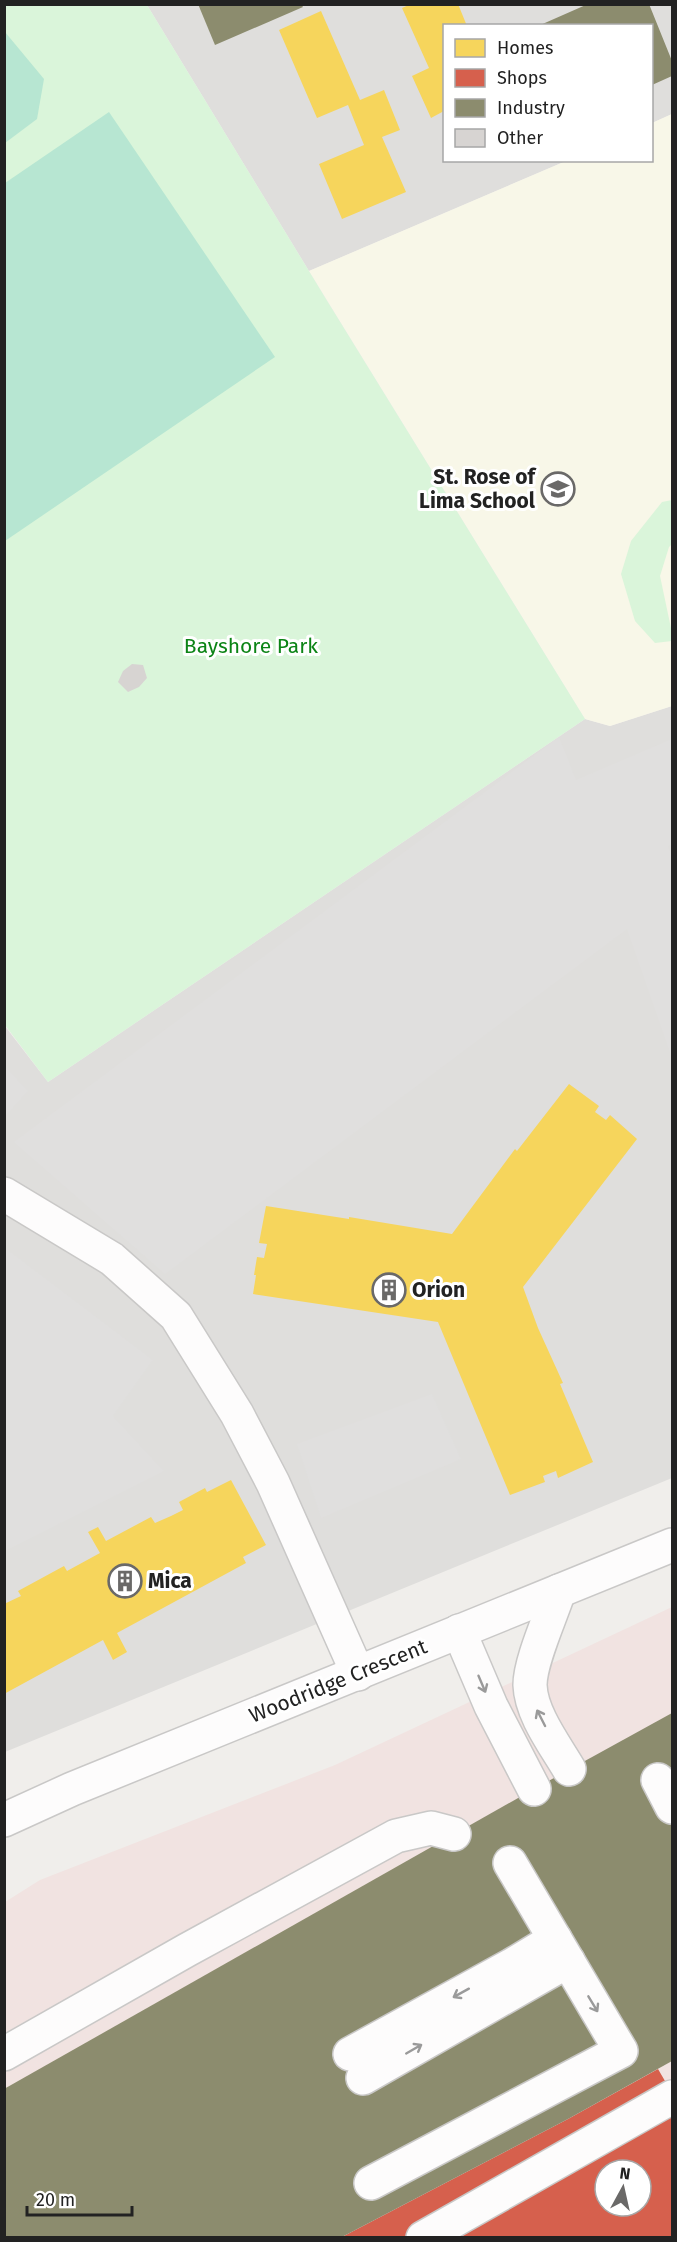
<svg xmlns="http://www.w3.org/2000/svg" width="677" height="2242" font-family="'Fira Sans',sans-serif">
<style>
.residential{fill:#dfdedc}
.commercial{fill:#f1e3e1;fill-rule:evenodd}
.education{fill:#f8f7e8}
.park{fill:#daf5da}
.pitch{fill:#b7e6d2}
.parking{fill:#e0dfde}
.homes{fill:#f6d55c}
.shops{fill:#d6604d;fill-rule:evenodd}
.industry{fill:#8c8c6e}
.building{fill:#d7d4d2}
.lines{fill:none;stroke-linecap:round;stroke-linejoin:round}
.minor-casing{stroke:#c9c8c7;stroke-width:36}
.minor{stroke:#fdfcfc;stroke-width:33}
.oneway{stroke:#9a9a9a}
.labels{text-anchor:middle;stroke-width:6;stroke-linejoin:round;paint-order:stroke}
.poi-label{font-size:21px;font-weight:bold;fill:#222;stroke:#fff;text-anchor:start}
.park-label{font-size:21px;fill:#0c8416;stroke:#fff}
.street-label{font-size:21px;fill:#222;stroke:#fff}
</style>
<rect width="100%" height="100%" fill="#f0eeeb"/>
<!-- residential -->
<g class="residential">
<polygon points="147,5 672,5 672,114 652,123 652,26 444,26 444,160 566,161 309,271"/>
<polygon points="672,706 672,1478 5,1752 4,1025 48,1082 585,719 610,726"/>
</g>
<!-- commercial -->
<path class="commercial" d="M672,1607V2237L5,2238V1902L40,1880L335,1765ZM605,2170H641V2206H605Z"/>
<!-- education -->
<polygon class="education" points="672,114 672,706 610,726 585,719 309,271 566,161 652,160 652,123"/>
<!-- park -->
<g class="park">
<polygon points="5,5 147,5 326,299 585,719 48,1082 5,1025"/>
<polygon points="672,500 672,544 669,547 660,576 672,633 672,641 655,643 635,621 621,574 631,541 662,502"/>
</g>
<!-- pitch -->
<g class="pitch">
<polygon points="5,32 44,79 37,119 5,143"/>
<polygon points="109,112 275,357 5,541 5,183"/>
</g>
<!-- parking -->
<g class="parking">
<polygon points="559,737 576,780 672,739 672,844 668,846 672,857 672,1058 627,929 165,1274 14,1142"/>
<polygon points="5,1066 28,1091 5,1117"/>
<polygon points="4,1247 153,1360 113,1416 164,1471 5,1551"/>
<polygon points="432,1394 461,1459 321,1518 297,1444"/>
</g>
<!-- homes -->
<g class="homes">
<polygon points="411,4 458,4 467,26 444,26 444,111 431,118 412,76 429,68 402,8"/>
<polygon points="321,11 360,100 384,90 400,130 382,137 406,192 342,219 319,164 364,145 348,105 317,118 279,30"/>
<polygon points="569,1084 599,1106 595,1112 606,1120 610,1115 637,1139 523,1287 538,1328 563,1383 560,1384 593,1462 558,1478 556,1471 543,1476 545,1482 510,1495 438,1322 253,1294 256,1275 254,1275 257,1257 264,1258 267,1244 259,1243 266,1206 349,1219 349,1217 452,1234 515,1149 517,1151"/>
<polygon points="231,1480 266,1545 243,1557 246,1563 117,1633 127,1652 113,1660 103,1640 4,1694 4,1604 21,1596 18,1591 64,1566 67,1571 100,1553 88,1532 98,1527 106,1541 151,1517 155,1523 171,1516 183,1510 179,1502 205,1488 207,1492"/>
</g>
<!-- shops -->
<path class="shops" d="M658,2069L672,2093V2238H340L568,2119ZM605,2170H641V2206H605Z"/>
<!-- industry -->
<g class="industry">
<polygon points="198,4 301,4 303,7 215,45"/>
<polygon points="588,4 649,4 672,61 672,76 652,85 652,26 538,26"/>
<polygon points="672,1713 672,2061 568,2119 340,2238 4,2238 4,2089 534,1789"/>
</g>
<!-- building -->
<polygon class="building" points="132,664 143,665 147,678 139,687 128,692 118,682 123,671"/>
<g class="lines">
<defs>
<g id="minor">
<polyline points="4,1194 112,1259 176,1316 237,1414 273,1483 358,1674"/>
<path d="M559,1591C551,1616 530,1661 530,1685C531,1714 555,1745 569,1769"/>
<polyline points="459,1631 491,1706 534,1789"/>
<polyline points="658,1780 672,1807"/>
<polyline points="4,1820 72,1789 672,1545"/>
<polyline points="4,2054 187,1950 396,1836 431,1828 454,1834"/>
<polyline points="350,2054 512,1965 555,1939"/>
<polyline points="363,2078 568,1961"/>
<polyline points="371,2183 621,2051 510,1863"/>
<polyline points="423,2238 672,2097"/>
</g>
</defs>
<!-- minor casing -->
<use href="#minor" class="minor-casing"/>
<!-- minor -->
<use href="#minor" class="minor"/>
</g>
<!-- one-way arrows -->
<defs><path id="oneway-shaft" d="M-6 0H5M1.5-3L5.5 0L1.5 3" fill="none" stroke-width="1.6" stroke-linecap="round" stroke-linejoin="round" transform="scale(1.5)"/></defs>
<g class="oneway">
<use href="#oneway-shaft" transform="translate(482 1684) rotate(67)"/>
<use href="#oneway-shaft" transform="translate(541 1718) rotate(-117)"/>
<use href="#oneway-shaft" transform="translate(461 1993) rotate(151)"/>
<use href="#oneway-shaft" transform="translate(593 2004) rotate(59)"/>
<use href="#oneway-shaft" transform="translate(414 2049) rotate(-30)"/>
</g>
<!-- icons -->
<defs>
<symbol id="school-ring" viewBox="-11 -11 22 22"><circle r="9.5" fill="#fff" stroke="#6a6968" stroke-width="1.5"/><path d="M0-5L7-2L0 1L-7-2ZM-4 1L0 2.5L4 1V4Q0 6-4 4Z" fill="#6a6968"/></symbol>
<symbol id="building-ring" viewBox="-11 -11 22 22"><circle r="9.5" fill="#fff" stroke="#6a6968" stroke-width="1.5"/><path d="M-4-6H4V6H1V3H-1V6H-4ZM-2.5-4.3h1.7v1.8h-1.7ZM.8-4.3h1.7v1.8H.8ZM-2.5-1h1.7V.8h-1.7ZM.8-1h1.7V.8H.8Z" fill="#6a6968"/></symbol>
</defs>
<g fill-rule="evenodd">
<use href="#school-ring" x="539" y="470" width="38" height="38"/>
<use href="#building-ring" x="370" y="1271" width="38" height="38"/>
<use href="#building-ring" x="106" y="1562" width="38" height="38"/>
</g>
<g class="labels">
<!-- poi labels -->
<g class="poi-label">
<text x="535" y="484" text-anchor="end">St. Rose of<tspan x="535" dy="24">Lima School</tspan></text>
<text x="412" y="1297">Orion</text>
<text x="148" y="1588">Mica</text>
</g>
<!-- park labels -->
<g class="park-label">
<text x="251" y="653">Bayshore Park</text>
</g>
<!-- street labels -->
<g class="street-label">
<text transform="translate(338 1681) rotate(-22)" y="7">Woodridge Crescent</text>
</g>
</g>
<!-- border -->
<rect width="677" height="2242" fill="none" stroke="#222222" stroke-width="12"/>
<!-- legend -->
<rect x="443" y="24" width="210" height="138" fill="#ffffff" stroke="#a7a7a7" stroke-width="1.5"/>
<rect x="455" y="39" width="30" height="18" fill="#f6d55c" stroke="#a7a7a7" stroke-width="1.5"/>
<text x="497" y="54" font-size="18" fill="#222222">Homes</text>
<rect x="455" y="69" width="30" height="18" fill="#d6604d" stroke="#a7a7a7" stroke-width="1.5"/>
<text x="497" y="84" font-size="18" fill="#222222">Shops</text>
<rect x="455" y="99" width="30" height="18" fill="#8c8c6e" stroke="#a7a7a7" stroke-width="1.5"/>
<text x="497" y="114" font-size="18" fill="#222222">Industry</text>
<rect x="455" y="129" width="30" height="18" fill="#d7d4d2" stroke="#a7a7a7" stroke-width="1.5"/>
<text x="497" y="144" font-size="18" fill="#222222">Other</text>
<!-- north arrow -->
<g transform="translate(623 2188) rotate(8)"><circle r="28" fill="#ffffff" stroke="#a7a7a7" stroke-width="1.5"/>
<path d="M0-4.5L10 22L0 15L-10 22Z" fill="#6a6968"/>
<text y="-9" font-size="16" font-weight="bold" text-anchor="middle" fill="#222222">N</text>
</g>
<!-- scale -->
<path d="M27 2206v9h105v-9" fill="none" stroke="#222222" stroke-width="3"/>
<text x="36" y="2206" font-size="18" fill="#222222" stroke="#ffffff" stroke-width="4.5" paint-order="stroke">20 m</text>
</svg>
